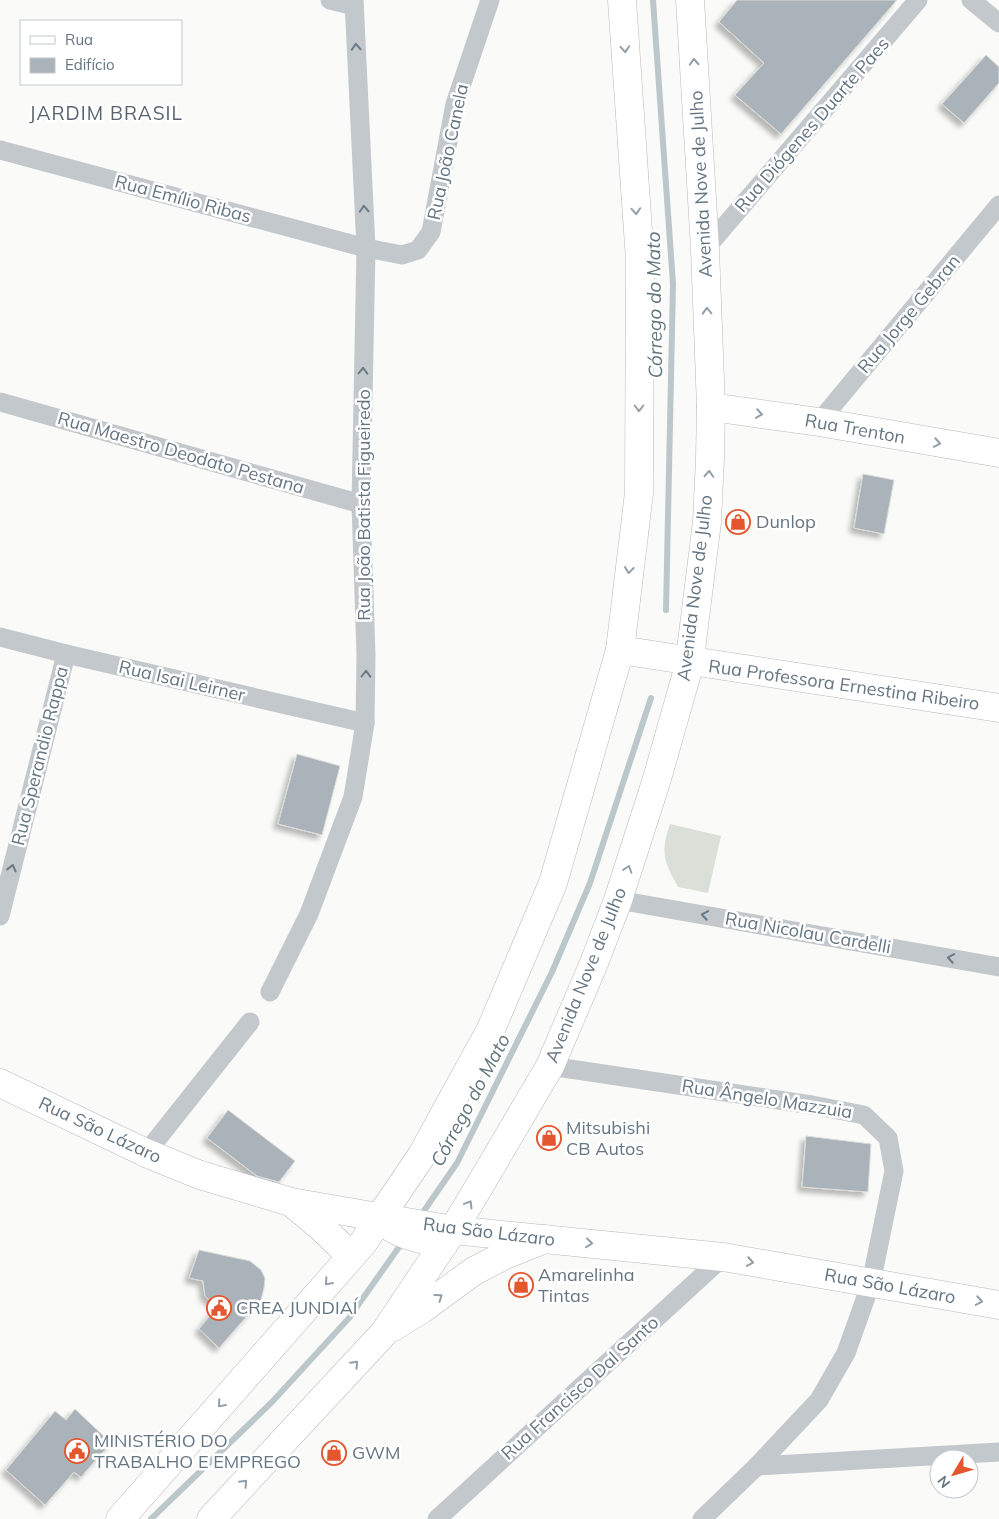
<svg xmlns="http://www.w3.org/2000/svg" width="999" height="1519" font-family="Mulish,sans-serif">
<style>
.green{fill:#dadfd7}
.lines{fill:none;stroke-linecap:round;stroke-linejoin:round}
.stream{stroke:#bbc7cb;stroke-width:6}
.building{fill:#aab3b9;stroke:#dcdcda;filter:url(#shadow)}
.secondary-casing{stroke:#b3babf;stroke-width:29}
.primary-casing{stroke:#b5babe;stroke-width:29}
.street{stroke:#c3c8cc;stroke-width:19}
.secondary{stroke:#fff;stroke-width:28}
.primary{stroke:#fff;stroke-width:28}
.oneway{stroke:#6a7a87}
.oneway2{stroke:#939fa8}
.labels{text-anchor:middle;stroke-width:5;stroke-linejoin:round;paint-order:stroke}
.street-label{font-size:18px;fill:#657683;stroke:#fff}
.poi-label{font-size:18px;fill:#657683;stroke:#fff;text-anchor:start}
.neighbourhood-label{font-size:19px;letter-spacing:1px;fill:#57646e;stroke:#fff}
.water-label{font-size:19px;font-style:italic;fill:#60757c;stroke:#fff}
</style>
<defs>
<filter id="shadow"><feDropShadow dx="-4.5" dy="4.5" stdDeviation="2.5" flood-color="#0004"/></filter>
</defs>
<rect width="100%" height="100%" fill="#fafaf8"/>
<!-- green -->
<path class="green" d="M670,824L721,836L708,893L678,887C664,862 660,852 670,824Z"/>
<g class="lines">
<!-- stream -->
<g class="stream">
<polyline points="653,0 673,284 666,610"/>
<polyline points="419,1218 457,1163 552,972 590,883 651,698"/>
<polyline points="151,1519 272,1402 349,1318 404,1240"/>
</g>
</g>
<!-- building -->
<g class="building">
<polygon points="737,0 897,0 781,134 735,95 764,63 719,22"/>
<polygon points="986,55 999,67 999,83 964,123 942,104"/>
<polygon points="863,474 894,480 884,534 854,528"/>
<polygon points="297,754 340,766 322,835 278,824"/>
<polygon points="228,1110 295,1161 279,1182 257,1176 207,1138"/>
<polygon points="806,1136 871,1144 868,1192 802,1187"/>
<polygon points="199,1250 250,1261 261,1270 265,1278 264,1288 261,1300 219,1348 199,1329 217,1307 205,1296 203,1281 189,1278"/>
<polygon points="75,1409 111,1443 81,1477 74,1472 45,1505 6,1470 55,1411 66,1420"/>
</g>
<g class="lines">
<defs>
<g id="secondary">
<polyline points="711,407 819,422 999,453"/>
<polyline points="620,650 999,708"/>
<polyline points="0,1083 146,1153 200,1175 291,1202 453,1230 723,1257 999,1305"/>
</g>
<g id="primary">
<polyline points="291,1202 321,1227 351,1256"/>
<path d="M444,1244C424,1240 390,1234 380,1217L422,1155L491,1029L553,883L620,650L639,493L640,260L622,0"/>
<polyline points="393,1327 422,1309 474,1271 505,1255 545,1239"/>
<polyline points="120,1519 363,1243 380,1217"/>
<polyline points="211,1519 384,1333 453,1230 483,1180 550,1066 594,963 618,900 656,782 689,666 707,522 710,458 711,407 705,249 690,0"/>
</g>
</defs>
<!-- secondary casing -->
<use href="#secondary" class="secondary-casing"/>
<!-- primary casing -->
<use href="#primary" class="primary-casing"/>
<!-- street -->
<g class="street">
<polyline points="330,0 354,6"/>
<polyline points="971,0 999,23"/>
<polyline points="0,150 366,248 402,255 418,250 431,232 455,104 490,0"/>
<polyline points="705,249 918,0"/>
<polyline points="0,402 361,504"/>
<polyline points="819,422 999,205"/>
<polyline points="0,637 66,654 365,723"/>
<polyline points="618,900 999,967"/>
<polyline points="0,916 66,654"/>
<polyline points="270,992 309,914 353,797 365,723 366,655 361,504 366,248 354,0"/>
<polyline points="550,1066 812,1105 864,1115 888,1138 894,1171 871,1283 846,1353 819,1400 757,1466 702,1519"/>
<polyline points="146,1153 250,1022"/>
<polyline points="757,1466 999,1452"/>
<polyline points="437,1519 723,1257"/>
</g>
<!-- secondary -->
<use href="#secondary" class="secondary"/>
<!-- primary -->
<use href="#primary" class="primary"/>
</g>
<!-- one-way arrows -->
<defs><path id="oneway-chevron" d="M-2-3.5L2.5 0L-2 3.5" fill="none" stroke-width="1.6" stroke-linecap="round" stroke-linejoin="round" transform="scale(1.25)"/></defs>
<g class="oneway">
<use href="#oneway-chevron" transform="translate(356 47) rotate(-93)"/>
<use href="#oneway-chevron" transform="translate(364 209) rotate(-93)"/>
<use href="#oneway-chevron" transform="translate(363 371) rotate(-89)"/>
<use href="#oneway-chevron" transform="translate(366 674) rotate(-89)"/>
<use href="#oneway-chevron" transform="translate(12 868) rotate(-76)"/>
<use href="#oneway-chevron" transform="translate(705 915) rotate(-170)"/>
<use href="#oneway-chevron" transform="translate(951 958) rotate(-170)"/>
</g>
<g class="oneway2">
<use href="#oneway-chevron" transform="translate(625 49) rotate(86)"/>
<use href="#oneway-chevron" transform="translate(694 62) rotate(-93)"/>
<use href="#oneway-chevron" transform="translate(636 211) rotate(86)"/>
<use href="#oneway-chevron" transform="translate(707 311) rotate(-92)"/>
<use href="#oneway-chevron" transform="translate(639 408) rotate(90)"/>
<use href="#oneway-chevron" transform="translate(759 414) rotate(8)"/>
<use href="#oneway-chevron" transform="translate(937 443) rotate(10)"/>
<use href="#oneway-chevron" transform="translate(709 474) rotate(-87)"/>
<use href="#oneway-chevron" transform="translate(629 570) rotate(97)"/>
<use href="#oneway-chevron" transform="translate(628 869) rotate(-72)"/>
<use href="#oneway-chevron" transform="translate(469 1204) rotate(-59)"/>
<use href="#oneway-chevron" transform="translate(589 1243) rotate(6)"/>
<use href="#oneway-chevron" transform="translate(750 1262) rotate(10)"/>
<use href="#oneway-chevron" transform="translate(328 1282) rotate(131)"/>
<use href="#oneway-chevron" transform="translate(439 1297) rotate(-36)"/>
<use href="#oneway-chevron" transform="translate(979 1301) rotate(10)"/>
<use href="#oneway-chevron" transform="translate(355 1364) rotate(-47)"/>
<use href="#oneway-chevron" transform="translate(221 1404) rotate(131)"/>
<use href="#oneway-chevron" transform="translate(244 1483) rotate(-47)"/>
</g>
<!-- icons -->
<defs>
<symbol id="shop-ring" viewBox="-11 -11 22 22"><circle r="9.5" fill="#fff" stroke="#e4572e" stroke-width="1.5"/><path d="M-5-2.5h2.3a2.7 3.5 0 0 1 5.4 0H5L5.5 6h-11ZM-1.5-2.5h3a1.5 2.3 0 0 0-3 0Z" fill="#e4572e"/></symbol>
<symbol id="civic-ring" viewBox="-11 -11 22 22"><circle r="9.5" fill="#fff" stroke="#e4572e" stroke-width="1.5"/><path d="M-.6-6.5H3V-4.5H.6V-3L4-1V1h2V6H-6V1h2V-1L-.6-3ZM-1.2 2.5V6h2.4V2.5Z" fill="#e4572e"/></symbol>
</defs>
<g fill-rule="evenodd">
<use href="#shop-ring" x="724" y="508" width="28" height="28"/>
<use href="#shop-ring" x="535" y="1124" width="28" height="28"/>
<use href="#shop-ring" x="507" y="1271" width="28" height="28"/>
<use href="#civic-ring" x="205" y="1294" width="28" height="28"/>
<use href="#civic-ring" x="63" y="1437" width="28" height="28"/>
<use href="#shop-ring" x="320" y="1439" width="28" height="28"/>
</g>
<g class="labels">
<!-- street labels -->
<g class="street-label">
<text transform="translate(812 125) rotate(-49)" y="6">Rua Diógenes Duarte Paes</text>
<text transform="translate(448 152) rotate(-78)" y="6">Rua João Canela</text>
<text transform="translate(701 184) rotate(-93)" y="6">Avenida Nove de Julho</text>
<text transform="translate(183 199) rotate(15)" y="6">Rua Emílio Ribas</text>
<text transform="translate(909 314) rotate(-50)" y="6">Rua Jorge Gebran</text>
<text transform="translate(855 429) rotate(10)" y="6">Rua Trenton</text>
<text transform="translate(181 453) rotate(16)" y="6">Rua Maestro Deodato Pestana</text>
<text transform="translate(364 505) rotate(-90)" y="6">Rua João Batista Figueiredo</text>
<text transform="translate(695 588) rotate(-83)" y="6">Avenida Nove de Julho</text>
<text transform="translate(182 681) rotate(13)" y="6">Rua Isai Leirner</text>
<text transform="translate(844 685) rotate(8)" y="6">Rua Professora Ernestina Ribeiro</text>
<text transform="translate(40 756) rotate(-76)" y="6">Rua Sperandio Rappa</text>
<text transform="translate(808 933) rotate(10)" y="6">Rua Nicolau Cardelli</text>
<text transform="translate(586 975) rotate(-68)" y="6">Avenida Nove de Julho</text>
<text transform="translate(767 1099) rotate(9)" y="6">Rua Ângelo Mazzuia</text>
<text transform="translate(100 1130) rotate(25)" y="6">Rua São Lázaro</text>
<text transform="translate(489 1232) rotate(7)" y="6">Rua São Lázaro</text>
<text transform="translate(890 1286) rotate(10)" y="6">Rua São Lázaro</text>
<text transform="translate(580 1388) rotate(-42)" y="6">Rua Francisco Dal Santo</text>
</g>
<!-- poi labels -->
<g class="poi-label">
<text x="756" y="528">Dunlop</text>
<text x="566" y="1134">Mitsubishi<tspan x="566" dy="21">CB Autos</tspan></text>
<text x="538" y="1281">Amarelinha<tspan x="538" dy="21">Tintas</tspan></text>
<text x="236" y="1314">CREA JUNDIAÍ</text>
<text x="94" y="1447">MINISTÉRIO DO<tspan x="94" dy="21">TRABALHO E EMPREGO</tspan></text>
<text x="352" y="1459">GWM</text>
</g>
<!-- neighbourhood labels -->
<g class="neighbourhood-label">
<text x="106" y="120">JARDIM BRASIL</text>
</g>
<!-- water labels -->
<g class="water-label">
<text transform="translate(654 305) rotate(-91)" y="7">Córrego do Mato</text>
<text transform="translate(470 1100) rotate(-62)" y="7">Córrego do Mato</text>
</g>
</g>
<!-- legend -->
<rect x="20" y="20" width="162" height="65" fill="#ffffff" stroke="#c1c8cd"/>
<rect x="30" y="36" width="25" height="8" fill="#ffffff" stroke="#c1c8cd"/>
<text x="65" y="45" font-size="15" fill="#657683">Rua</text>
<rect x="30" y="58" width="25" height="15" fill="#aab3b9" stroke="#c1c8cd"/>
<text x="65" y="70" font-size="15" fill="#657683">Edifício</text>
<!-- north arrow -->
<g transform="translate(954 1474) rotate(232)"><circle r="24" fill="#ffffff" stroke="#c1c8cd"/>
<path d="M0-4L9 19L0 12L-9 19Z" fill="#e4572e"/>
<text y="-8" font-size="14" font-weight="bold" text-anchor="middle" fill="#657683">N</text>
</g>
</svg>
